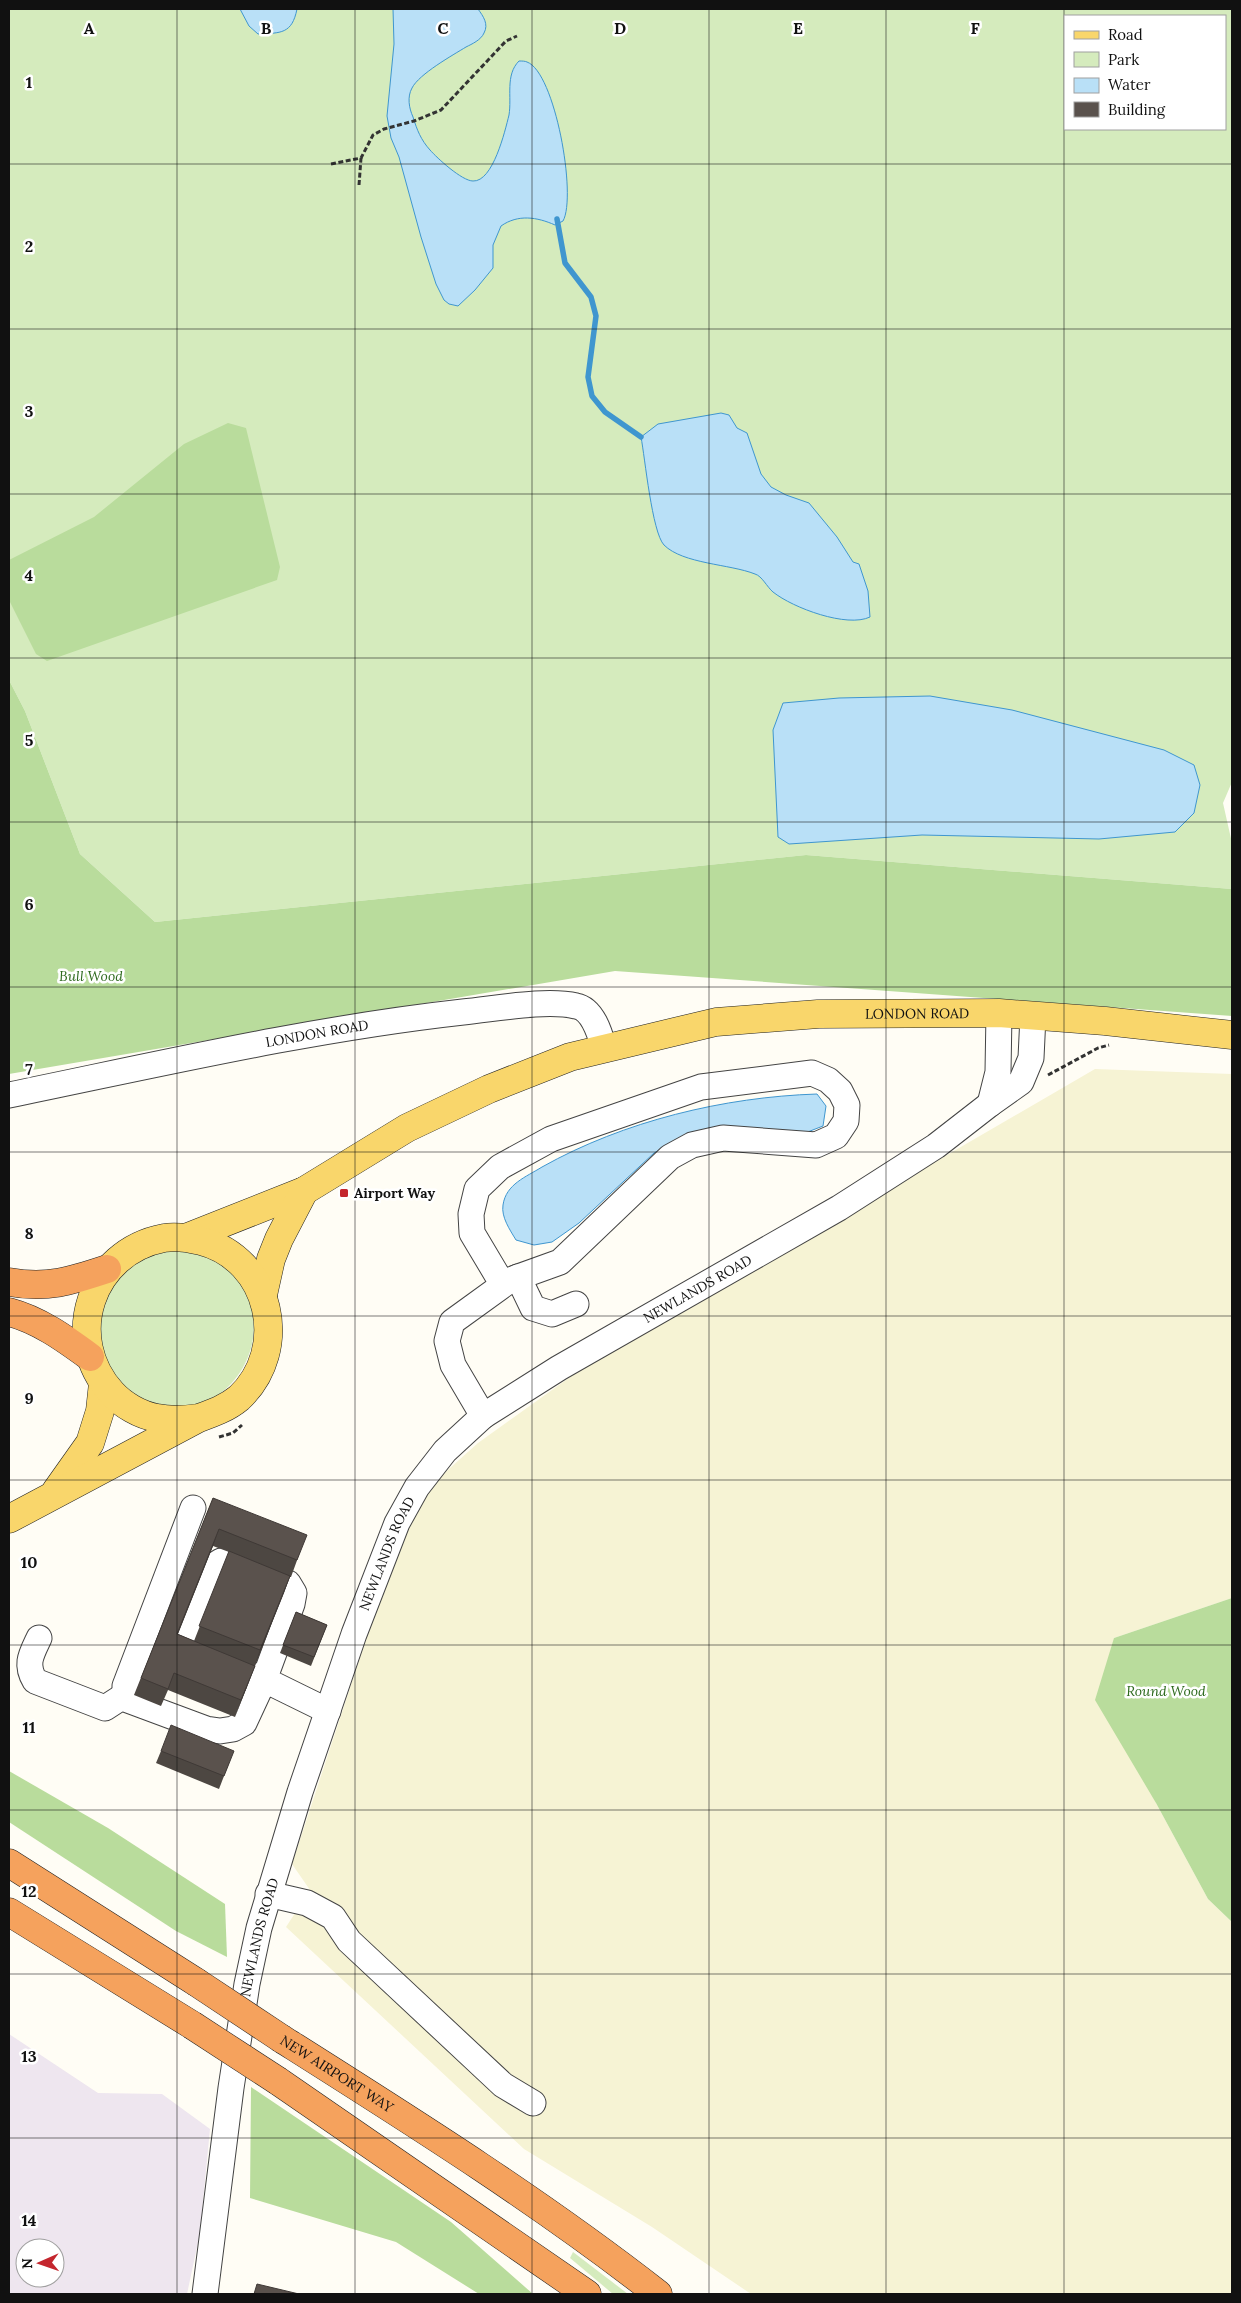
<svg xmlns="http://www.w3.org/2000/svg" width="1241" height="2303" font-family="Lora,serif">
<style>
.industrial{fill:#eee6ef;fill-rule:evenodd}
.farmland{fill:#f6f3d4}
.green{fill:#d5ebbd;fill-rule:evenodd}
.forest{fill:#b9dc9c}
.water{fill:#b9e0f7;stroke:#3f96cf}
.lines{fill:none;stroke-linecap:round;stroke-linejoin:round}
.stream{stroke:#3f96cf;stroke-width:5.5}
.minor-casing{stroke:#444;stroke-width:27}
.major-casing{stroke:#222;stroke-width:29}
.highway-casing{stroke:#222;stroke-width:29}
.path{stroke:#333;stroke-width:3;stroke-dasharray:5 2.5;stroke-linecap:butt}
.minor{stroke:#fff;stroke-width:25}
.major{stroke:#f9d66b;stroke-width:28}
.highway{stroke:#f5a25d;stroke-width:28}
.highway-bridge-casing{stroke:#222;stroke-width:29;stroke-linecap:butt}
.highway-bridge{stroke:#f5a25d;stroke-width:28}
.wall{fill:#4d4742;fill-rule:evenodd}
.shaded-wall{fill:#3f3936}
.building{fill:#5a524d;stroke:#3f3936}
.grid{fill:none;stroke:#111;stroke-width:1;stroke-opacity:0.55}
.poi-dot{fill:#c4262e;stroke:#fff;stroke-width:2}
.labels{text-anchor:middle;stroke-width:5;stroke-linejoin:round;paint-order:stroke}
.park-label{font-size:14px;font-style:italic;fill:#2f6b1f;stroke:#fff}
.street-label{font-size:14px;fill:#111;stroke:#fff}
.poi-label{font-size:14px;font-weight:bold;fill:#111;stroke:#fff;text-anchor:start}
.grid-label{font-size:16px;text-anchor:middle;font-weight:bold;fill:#111;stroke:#fff;stroke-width:5;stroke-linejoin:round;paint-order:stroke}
</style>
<rect width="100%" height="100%" fill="#fffdf5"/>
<!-- industrial -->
<path class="industrial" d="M9,2034L98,2093L162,2094L210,2129L200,2233L187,2294H9ZM25,2248H55V2278H25Z"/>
<!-- farmland -->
<polygon class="farmland" points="1095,1069 1232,1074 1232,1598 1114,1638 1156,1803 1208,1899 1232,1922 1232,2294 751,2294 652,2227 524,2149 286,1927 310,1890 292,1864 396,1548 430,1486 478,1443 591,1362"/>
<!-- green -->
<g class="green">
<path d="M9,9H1232V782L1223,803L1232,843V889L806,855L155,922L80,854L25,711L9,680ZM1065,16H1225V129H1065Z"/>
<path d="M182,1248C195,1252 214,1256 224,1265C297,1328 223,1439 145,1400C134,1395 127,1391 119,1380C114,1374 103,1364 101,1356C98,1343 101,1313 101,1299L139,1256Z"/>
<polygon points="573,2252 628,2294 613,2294 570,2258"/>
</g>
<!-- forest -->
<g class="forest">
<polygon points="228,423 246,428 280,567 277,580 47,661 36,654 9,600 9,560 94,517 184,444"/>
<polygon points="9,680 25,711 80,854 155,922 806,855 1232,889 1232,1016 615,971 9,1074"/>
<polygon points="1232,1598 1232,1922 1208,1899 1156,1803 1095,1700 1114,1638"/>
<polygon points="9,1771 108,1828 225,1904 227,1957 176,1931 9,1822"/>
<polygon points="251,2087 451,2222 533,2294 479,2294 396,2242 250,2198"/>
</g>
<!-- water -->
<g class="water">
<path d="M240,9H297C292,34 281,33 258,34L249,26Z"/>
<path d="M393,9H478C483,16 489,24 484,33C481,40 472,44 466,47C453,55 419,74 412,88C407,97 409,108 413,117C417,130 421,140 430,150C437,158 462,181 473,181C493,182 505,131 509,115C512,97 505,75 519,61C522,61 525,61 527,62C555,72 577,196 563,221L555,225C537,217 518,214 501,226L493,245V268L475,290L458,306L449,304L444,300L436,284L421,237L399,157L391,138L387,116L394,44Z"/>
<path d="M721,413L729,415L737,428L747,433L761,474L771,487L786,495L809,503L837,537L853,562L859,564L868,591L870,617C847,628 793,608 773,592C767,587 762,576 755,574C730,564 683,564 664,545C652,532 645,458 641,437L658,424Z"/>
<polygon points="930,696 1012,710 1164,750 1194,765 1200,785 1194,813 1175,832 1099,839 922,835 789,844 778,837 773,730 783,703 839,698"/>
<path d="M817,1094L826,1106L823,1126L805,1133L688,1135L654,1153L579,1223L552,1242L534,1245L516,1240C510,1230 501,1217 503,1205C506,1184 526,1177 542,1167C624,1121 724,1097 817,1094Z"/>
</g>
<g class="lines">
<!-- stream -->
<polyline class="stream" points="557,219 565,263 591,297 596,316 588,377 592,396 605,412 641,437"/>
<defs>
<g id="minor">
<path id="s1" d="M9,1095C160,1064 310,1029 463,1012C495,1009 546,999 576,1006C593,1009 600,1034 604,1048"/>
<polyline points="990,1104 998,1072 999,1013"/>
<polyline points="518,1277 533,1308 552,1314 576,1304"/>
<polyline points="483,1416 453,1365 447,1341 452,1322 510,1280 560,1262 670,1157 692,1145 723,1138 816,1145 836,1136 846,1121 847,1105 840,1091 828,1080 812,1073 701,1087 551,1139 500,1167 477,1189 471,1214 472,1233 503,1285"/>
<path d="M193,1508L125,1686V1695L128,1700L206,1729L220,1731L233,1729L244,1723L264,1680L292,1604L294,1593L288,1583L221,1561L210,1568L185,1633C184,1641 185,1646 192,1650L264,1680L273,1684L328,1711"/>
<path d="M39,1638C31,1655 25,1664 35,1681L105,1708L125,1695"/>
<polyline points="268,1894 307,1903 333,1917 349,1941 503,2085 533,2103"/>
<path id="s2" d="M205,2294L231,2088L247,1984L259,1928L300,1792L354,1634L397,1523L417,1487L445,1451L483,1416L559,1368L839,1208L936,1146L990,1104L1021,1082L1031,1058L1033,1016"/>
</g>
<g id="major">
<path id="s3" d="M188,1237L304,1191L407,1128L489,1089L570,1057L716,1022L818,1014L999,1013L1105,1021L1232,1035"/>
<polyline points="263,1295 271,1259 279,1239 304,1191"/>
<polyline points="56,1491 90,1443 100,1411 103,1383"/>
<path d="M9,1519L199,1418C213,1413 227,1408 239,1398C291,1349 271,1259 201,1241C189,1238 176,1236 164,1238C90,1252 62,1338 112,1393C123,1405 140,1415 157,1418C171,1421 184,1420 199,1418"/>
</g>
<g id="highway">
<path d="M9,1282C47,1289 71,1281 107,1269"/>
<path d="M9,1312C39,1320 64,1338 90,1357"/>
<polyline points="9,1863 196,1982"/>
<polyline points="9,1912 192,2025"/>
<path id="s4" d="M282,2039C410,2120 539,2201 658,2294"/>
<polyline points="278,2081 587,2294"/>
</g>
</defs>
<!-- minor casing -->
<use href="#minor" class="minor-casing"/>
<!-- major casing -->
<use href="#major" class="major-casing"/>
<!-- highway casing -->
<use href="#highway" class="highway-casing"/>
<!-- path -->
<g class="path">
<polyline points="331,164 361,158 373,135 384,129 414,121 441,110 506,41 517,36"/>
<polyline points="359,185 361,158"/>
<polyline points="1048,1075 1098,1048 1109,1045"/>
<polyline points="219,1437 233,1433 242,1425"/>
</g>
<!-- minor -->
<use href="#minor" class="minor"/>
<!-- major -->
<use href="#major" class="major"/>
<!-- highway -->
<use href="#highway" class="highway"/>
<defs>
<g id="highway-bridge">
<polyline points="196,1982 282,2039"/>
<polyline points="192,2025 278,2081"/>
</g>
</defs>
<!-- highway-bridge casing -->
<use href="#highway-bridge" class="highway-bridge-casing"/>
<!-- highway-bridge -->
<use href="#highway-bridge" class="highway-bridge"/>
</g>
<!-- wall -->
<g class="wall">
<path d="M213,1498L300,1552L291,1577H290L235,1717L168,1690L161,1706L134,1695ZM213,1546L229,1552L194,1641L178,1634Z"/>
<polygon points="296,1612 327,1625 311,1666 280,1653"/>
<polygon points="161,1751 229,1763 219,1789 156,1763"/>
</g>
<!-- shaded-wall -->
<g class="shaded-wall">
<polygon points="219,1529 213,1546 171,1651 177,1634"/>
<polygon points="290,1576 284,1593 254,1667 260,1650"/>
<polygon points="255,1666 249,1682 235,1717 241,1700"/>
</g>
<!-- building -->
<g class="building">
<polygon points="213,1498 307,1535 297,1560 219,1529 177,1634 255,1666 241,1700 174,1673 168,1689 141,1678"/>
<polygon points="229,1551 290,1576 260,1650 199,1626"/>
<polygon points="296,1612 327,1625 314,1657 283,1645"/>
<polygon points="171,1725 234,1751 224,1776 161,1751"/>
<polygon points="257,2284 299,2294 254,2294"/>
</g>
<!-- grid -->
<path class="grid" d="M177,9V2294M355,9V2294M532,9V2294M709,9V2294M886,9V2294M1064,9V2294M9,164H1232M9,329H1232M9,494H1232M9,658H1232M9,822H1232M9,987H1232M9,1152H1232M9,1316H1232M9,1480H1232M9,1645H1232M9,1810H1232M9,1974H1232M9,2138H1232"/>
<!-- markers -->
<rect class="poi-dot" x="339" y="1188" width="10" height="10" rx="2.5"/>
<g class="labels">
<!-- park labels -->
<g class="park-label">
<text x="91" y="981">Bull Wood</text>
<text x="1166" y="1696">Round Wood</text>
</g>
<!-- street labels -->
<g class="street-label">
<text dy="5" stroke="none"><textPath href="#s3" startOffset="775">LONDON ROAD</textPath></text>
<text dy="5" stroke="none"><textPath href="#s1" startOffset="314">LONDON ROAD</textPath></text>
<text dy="5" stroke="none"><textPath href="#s2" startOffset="1186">NEWLANDS ROAD</textPath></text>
<text dy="5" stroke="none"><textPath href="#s2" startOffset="766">NEWLANDS ROAD</textPath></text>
<text dy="5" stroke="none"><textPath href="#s2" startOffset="361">NEWLANDS ROAD</textPath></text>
<text dy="5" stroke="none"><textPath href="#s4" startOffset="65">NEW AIRPORT WAY</textPath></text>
</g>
<!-- poi labels -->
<g class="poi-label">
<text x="354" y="1198">Airport Way</text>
</g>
</g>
<g class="grid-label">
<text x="89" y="34">A</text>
<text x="266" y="34">B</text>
<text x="443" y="34">C</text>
<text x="620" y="34">D</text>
<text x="798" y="34">E</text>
<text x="975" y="34">F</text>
<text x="29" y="88">1</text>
<text x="29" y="252">2</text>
<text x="29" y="417">3</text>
<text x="29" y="581">4</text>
<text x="29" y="746">5</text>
<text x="29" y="910">6</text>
<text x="29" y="1075">7</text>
<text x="29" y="1239">8</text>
<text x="29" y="1404">9</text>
<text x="29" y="1568">10</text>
<text x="29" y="1733">11</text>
<text x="29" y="1897">12</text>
<text x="29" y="2062">13</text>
<text x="29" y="2226">14</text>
</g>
<!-- border -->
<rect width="1241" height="2303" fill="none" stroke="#111111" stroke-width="20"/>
<!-- legend -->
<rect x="1064" y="15" width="162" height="115" fill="#ffffff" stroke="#a0a0a0"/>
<rect x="1074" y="31" width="25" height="8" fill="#f9d66b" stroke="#a0a0a0"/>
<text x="1108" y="40" font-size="15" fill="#111111">Road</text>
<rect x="1074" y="52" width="25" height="15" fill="#d5ebbd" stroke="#a0a0a0"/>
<text x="1108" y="65" font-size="15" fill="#111111">Park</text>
<rect x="1074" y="78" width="25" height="15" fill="#b9e0f7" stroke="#a0a0a0"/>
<text x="1108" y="90" font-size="15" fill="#111111">Water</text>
<rect x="1074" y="102" width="25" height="15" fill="#5a524d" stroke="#a0a0a0"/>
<text x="1108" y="115" font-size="15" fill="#111111">Building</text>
<!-- north arrow -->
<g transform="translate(40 2263) rotate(268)"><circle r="24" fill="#ffffff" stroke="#a0a0a0"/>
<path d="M0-4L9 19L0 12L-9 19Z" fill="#c4262e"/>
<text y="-8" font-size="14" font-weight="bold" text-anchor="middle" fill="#111111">N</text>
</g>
</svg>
